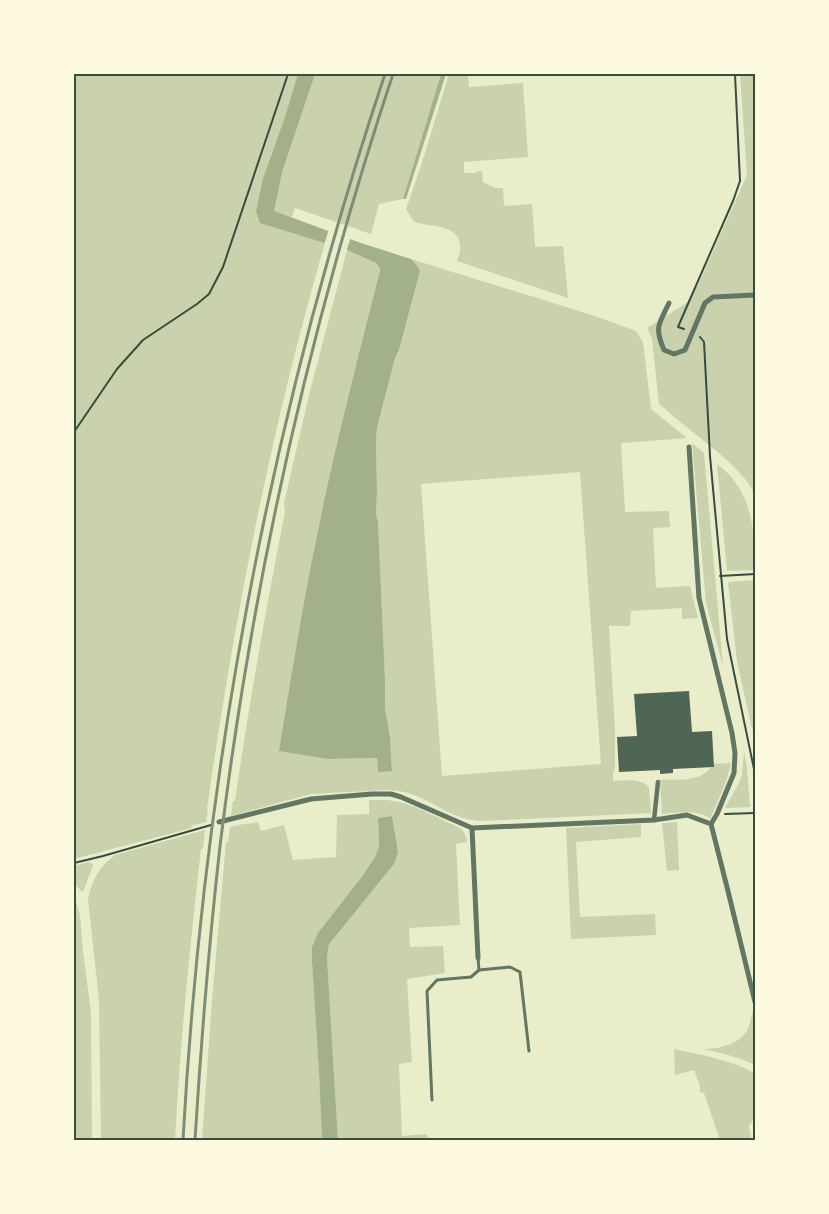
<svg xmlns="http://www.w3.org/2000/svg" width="829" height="1214" font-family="Inter,sans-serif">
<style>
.green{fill:#cad2ad;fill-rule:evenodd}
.water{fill:#a3b18a}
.pier{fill:#e9edc9}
.building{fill:#4f6655}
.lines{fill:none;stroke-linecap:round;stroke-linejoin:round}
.path{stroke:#344e41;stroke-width:2}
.service{stroke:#617663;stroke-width:3}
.pedestrian{stroke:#617663;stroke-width:4.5}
.minor{stroke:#617663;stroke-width:5}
.rail{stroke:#7c8e77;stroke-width:3}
.neatline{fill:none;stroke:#344e41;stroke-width:2}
</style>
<rect width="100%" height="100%" fill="#e9edc9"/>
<!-- green -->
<g class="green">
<path d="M74,74H441L403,199L379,204L371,234L295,208L287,231L325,243C271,429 234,618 207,809H208L206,822L191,826L192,828L74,859Z"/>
<path d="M449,74H468L469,87L523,83L528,157L464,162V173H475L479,171H482L483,182L495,188H503L504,206L532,204L535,247L563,246L568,298L457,261C458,257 461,251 460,246C460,224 429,227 414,222L406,209L421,166Z"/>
<path d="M740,74H753L755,100V495C745,471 710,446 689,429C679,421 669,412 659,404L652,339L647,328L688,302L698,285L747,175Z"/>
<path d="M347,250L376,263L379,267L380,270L346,406L317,533L305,597L292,672L328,759L377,758L378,771H392L390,737L385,708V679L378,521L376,515L377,492L376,440L377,428L395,358L399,350L420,271L418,267L411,259L592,315L636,331L643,342L651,409L687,438L621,443L625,512L669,511L670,527L653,528L656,588L690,586L698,618L682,619V608L631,611L630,626H609L615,731V768L613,772V781C625,781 641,777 649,788L651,813L483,821C475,821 467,819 460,817C433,807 418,790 386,790L311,794L231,816L233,801H235C249,704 266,608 285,512L284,503L310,391ZM580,472L601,764L442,776L421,484Z"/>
<polygon points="692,443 704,453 723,666 706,603"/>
<path d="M717,464C752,490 755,529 755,570L727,571Z"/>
<polygon points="755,580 755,736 751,725 737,661 728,582"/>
<polygon points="744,751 747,768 750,807 725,808 738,785 742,776"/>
<path d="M731,763L726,782L710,819C700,809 676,813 662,814L660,780C680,779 701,783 714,764Z"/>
<path d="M369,800H388L404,803L418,808L460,828C464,831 467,837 467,842L456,844L460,925L409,928L410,947L443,946L445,973L407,979L412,1062L399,1064L402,1136L426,1134L429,1140H338L327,956L329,943L394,864V829L392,816L378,819L379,846L375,858L361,878L312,962L319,1073L322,1140H202L212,1000L226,842H228L230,827C239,824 249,824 258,822L261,831L284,825L293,860L336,857L337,815L369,814Z"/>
<polygon points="677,822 679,870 667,871 662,823"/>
<polygon points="641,824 641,837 576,842 580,917 655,914 656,935 571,939 566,828"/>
<path d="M205,830L203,849H201C190,946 180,1043 175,1140H101L99,1001L88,899C93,879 98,868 115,855Z"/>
<polygon points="88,862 93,864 93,866 83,892 82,892 74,883 74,866"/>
<polygon points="74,895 77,904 80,915 83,952 91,1013 92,1140 74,1140"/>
<path d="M753,1011L755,1018V1065C739,1057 721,1053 703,1049C718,1049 738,1045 747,1031C750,1025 751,1017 753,1011Z"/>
<path d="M674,1049C702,1055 730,1060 755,1073V1117L749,1126L751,1140H720L704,1093L700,1092V1086L694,1070L675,1075Z"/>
</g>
<!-- water -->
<g class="water">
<path d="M298,74H315L282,172L274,211L361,243L411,259L418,267L420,271L399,350L395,358L377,428L376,440L377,492L376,515L378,521L385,679V708L390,737L392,771L378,772L377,758L328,759L279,751C291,679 302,607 317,535C335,446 358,358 380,270L379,267L376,263L347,250L260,223L256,211L263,179L285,117Z"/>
<polygon points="441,74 446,74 406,199 403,199"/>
<polygon points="392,816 398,852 394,864 329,944 327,957 338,1140 322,1140 319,1073 312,962 312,947 318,933 361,878 375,857 379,846 378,818"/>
</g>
<!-- pier -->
<polygon class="pier" points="329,229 351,237 346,252 324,245"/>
<!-- building -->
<polygon class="building" points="689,691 692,732 712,731 714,767 673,769 673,773 660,774 660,770 619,772 617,737 637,736 634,694"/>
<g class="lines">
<!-- path -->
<g class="path">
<polyline points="684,329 678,327 684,313 733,201 740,181 735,74"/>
<polyline points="700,337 704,342 710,456 727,639 755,774"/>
<polyline points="74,432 117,369 143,340 197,304 209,294 223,267 288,74"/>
<polyline points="720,576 755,574"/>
<polyline points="725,814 755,813"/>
<polyline points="74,863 103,856 211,825"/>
<polyline points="755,1129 755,1134"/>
</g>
<!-- service -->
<g class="service">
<polyline points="478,958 479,970"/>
<polyline points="432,1100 427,991 437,980 471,977 479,970 510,967 520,972 529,1051"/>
</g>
<!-- pedestrian -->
<polyline class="pedestrian" points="654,820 658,782"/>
<!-- minor -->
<g class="minor">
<path d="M669,303C659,324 654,327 664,350L674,354L685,350L705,303L713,297L755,295"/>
<polyline points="689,447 699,598 732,733 735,753 734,773 717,814 711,824 728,891 755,1002"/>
<polyline points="219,822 311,799 372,794 391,794 401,797 472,828 654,820 687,815 711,824"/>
<polyline points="472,828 478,958"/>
</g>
<!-- rail -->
<g class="rail">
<path d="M183,1140C203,778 270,418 385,74"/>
<path d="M195,1140C201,1042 209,944 220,846C252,584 310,324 393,74"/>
</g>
</g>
<!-- border -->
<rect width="829" height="1214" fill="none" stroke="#fefae0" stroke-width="150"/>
<rect x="75" y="75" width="679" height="1064" class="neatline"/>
</svg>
